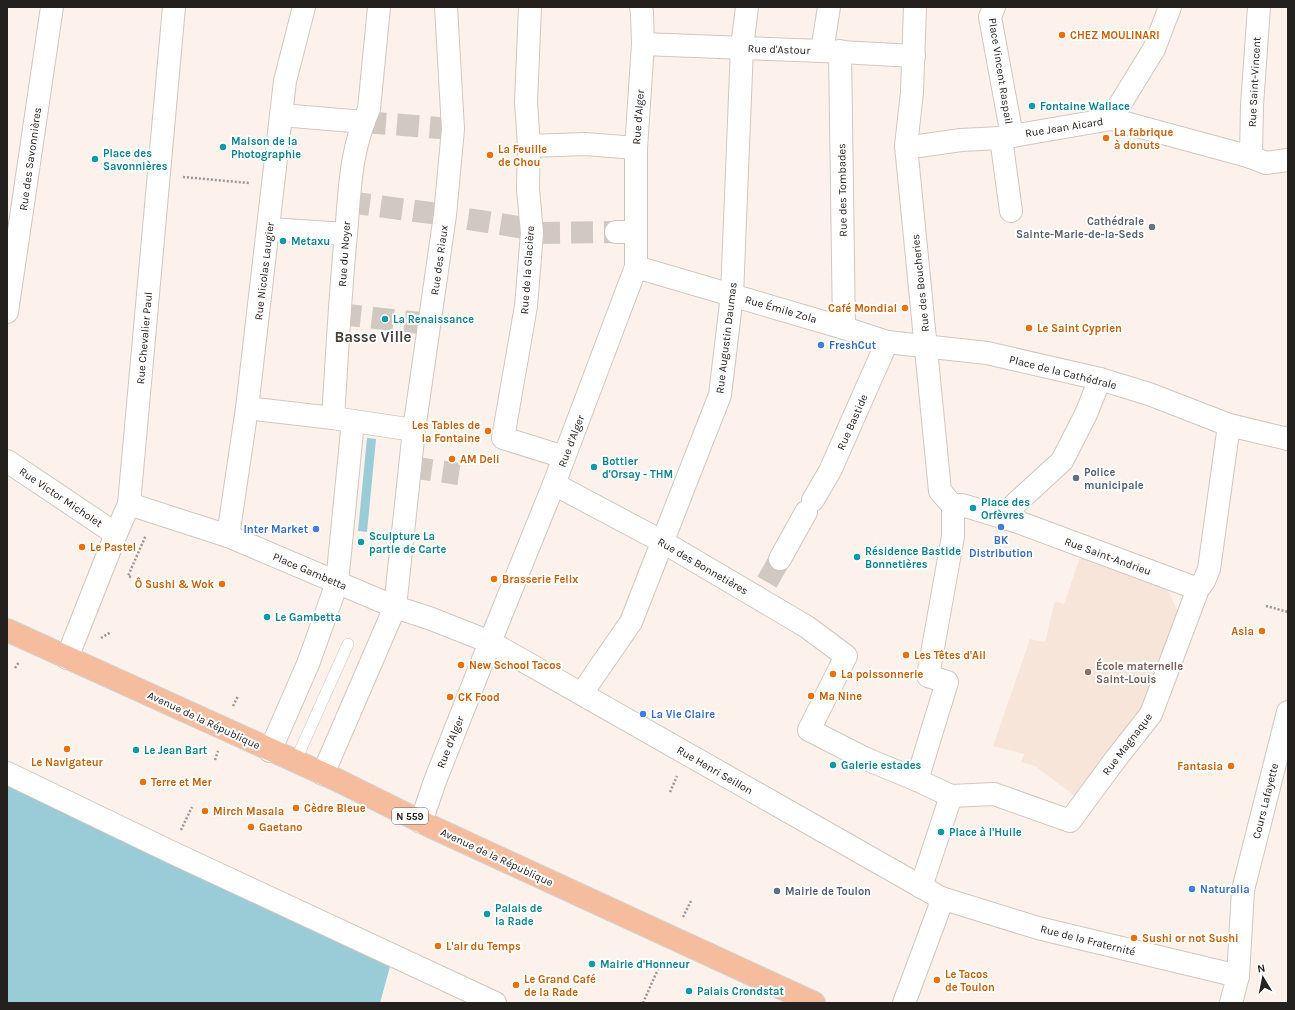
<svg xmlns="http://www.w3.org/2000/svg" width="1295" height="1010" font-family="Karla,sans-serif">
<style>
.built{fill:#f7e5da}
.water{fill:#99ccd7}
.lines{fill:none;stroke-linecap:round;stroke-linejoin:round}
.street-tunnel{stroke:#d2c8c2;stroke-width:22;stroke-dasharray:22 11;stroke-linecap:butt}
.lane-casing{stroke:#d1c7c0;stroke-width:12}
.street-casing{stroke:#d1c7c0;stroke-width:24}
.primary-casing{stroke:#d3d2d2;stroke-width:24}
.path{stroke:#9d9591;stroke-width:2.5;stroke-dasharray:2 2;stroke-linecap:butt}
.lane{stroke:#fff;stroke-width:11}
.street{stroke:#fff;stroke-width:22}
.primary{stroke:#f5bd9d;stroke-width:22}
.food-dot{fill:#e8710a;stroke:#fff;stroke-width:1.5}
.culture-dot{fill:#0f9aa8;stroke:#fff;stroke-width:1.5}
.worship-dot{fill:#6b7280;stroke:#fff;stroke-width:1.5}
.shop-dot{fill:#3f7fe0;stroke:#fff;stroke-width:1.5}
.service-dot{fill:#5c6f8a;stroke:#fff;stroke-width:1.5}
.education-dot{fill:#8d6e63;stroke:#fff;stroke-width:1.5}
.labels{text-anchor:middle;stroke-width:4;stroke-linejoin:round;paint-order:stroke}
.shield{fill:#fff;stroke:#666362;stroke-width:1}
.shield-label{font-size:10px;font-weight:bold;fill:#24201e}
.food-label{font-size:11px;font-weight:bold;fill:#c56008;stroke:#fff;text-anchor:start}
.street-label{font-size:11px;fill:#24201e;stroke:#fff}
.culture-label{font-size:11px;font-weight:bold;fill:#0d838f;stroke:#fff;text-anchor:start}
.worship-label{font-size:11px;font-weight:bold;fill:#5b616d;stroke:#fff;text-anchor:end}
.shop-label{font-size:11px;font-weight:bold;fill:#366cbe;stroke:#fff;text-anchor:start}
.service-label{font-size:11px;font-weight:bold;fill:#4e5e75;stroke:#fff;text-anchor:start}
.education-label{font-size:11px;font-weight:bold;fill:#785e54;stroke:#fff;text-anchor:start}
.district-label{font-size:15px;font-weight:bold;fill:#48403a;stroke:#fff}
</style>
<rect width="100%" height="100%" fill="#fdf2eb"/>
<!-- built -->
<polygon class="built" points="1080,557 1167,588 1178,612 1147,701 1076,797 1035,766 1021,762 1024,754 993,746 1030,639 1045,642 1055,601 1064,604"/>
<!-- water -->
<g class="water">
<polygon points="367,438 376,439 367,532 358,531"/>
<polygon points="7,782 391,963 380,1003 7,1003"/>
</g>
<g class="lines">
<!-- street-tunnel -->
<g class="street-tunnel">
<polyline points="364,122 453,129"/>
<polyline points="348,202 445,215"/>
<polyline points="468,219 525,228"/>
<polyline points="538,233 616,232"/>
<polyline points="339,314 429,324"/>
<polyline points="410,467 459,474"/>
<polyline points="767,582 780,559"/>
</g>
<defs>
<polyline id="lane" points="295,762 348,644"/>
<g id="street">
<polyline points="530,7 526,102 529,146 528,189 532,233 526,306 503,438 564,457"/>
<polyline points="915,7 912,92 906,146 940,491 953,506"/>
<polyline points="994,7 990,17 1012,136"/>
<polyline points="643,44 822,51 914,56"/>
<polyline points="822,51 829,7"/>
<polyline points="840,51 844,328"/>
<polyline points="281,115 364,122"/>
<polyline points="1111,119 1154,49 1170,7"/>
<polyline points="1001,138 1011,211"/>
<polyline points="529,146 585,144 636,148"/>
<polyline points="906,146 919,146 961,140 1001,138 1111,119 1251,157 1266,163 1288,160"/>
<polyline points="1251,157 1252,105 1259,7"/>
<polyline points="269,229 346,234"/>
<polyline points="616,232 636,232"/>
<polyline points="636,267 844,328 887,342 987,353 1100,379 1149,394 1229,425 1288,439"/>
<polyline points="7,312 52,7"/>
<polyline points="247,408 333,418 414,430"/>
<path d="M333,418C337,357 340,295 346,234C350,189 350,151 369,109L379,7"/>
<polyline points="7,461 116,534"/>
<polyline points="554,484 663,542 758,598 807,627 846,656 809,730 864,758 917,780 951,796 994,794 1070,821 1115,760 1151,714 1198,589 1204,581 1209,569 1229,425"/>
<polyline points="813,500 830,471 887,342"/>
<polyline points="129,504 228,536 395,607 429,618 490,642 941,898 1038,928 1238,976"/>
<polyline points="953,506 962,505 1018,522 1198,589"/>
<polyline points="1008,519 1015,504 1062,461 1086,414 1100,379"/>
<polyline points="228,536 247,408 285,81 304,7"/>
<polyline points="780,559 806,512"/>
<polyline points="67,658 116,534 129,504 174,7"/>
<polyline points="582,693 631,622 720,395 732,295 742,47 747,7"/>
<polyline points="270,751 308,664 337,583 353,421"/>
<polyline points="7,773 171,852 495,1003"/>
<polyline points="323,774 395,607 414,430 445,215 453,129 446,7"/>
<polyline points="917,780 947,682 928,676 953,536 953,506"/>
<polyline points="421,822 435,781 490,642 554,484 636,267 636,148 643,44 642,13 641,7"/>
<polyline points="921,887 951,796"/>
<polyline points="904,1003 939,909 941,898"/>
<polyline points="1231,1003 1238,976 1243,890 1288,712"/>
</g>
<polyline id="primary" points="7,630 335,779 432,827 814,1003"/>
</defs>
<!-- lane casing -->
<use href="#lane" class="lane-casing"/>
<!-- street casing -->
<use href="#street" class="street-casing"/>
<!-- primary casing -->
<use href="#primary" class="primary-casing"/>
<!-- path -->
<g class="path">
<polyline points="183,177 249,183"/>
<polyline points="131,577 128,576 146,535"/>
<polyline points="1266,606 1288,612"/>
<polyline points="101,638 111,632"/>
<polyline points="15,668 19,662"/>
<polyline points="233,706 238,696"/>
<polyline points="215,760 218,751"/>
<polyline points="670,792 677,776"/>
<polyline points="181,830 192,807"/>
<polyline points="683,917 691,901"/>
<polyline points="643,1003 662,960"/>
</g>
<!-- lane -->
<use href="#lane" class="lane"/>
<!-- street -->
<use href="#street" class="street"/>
<!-- primary -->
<use href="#primary" class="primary"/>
</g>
<!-- markers -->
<g class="food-dot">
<circle cx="1062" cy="35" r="4"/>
<circle cx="1106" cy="138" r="4"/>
<circle cx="490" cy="155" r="4"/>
<circle cx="905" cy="308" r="4"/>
<circle cx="1029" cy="328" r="4"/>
<circle cx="488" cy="431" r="4"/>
<circle cx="452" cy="459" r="4"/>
<circle cx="82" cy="547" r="4"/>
<circle cx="494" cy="579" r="4"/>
<circle cx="222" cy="584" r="4"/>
<circle cx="1262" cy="631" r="4"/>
<circle cx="906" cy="655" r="4"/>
<circle cx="461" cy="665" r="4"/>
<circle cx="833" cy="674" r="4"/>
<circle cx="811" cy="696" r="4"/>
<circle cx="450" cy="697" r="4"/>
<circle cx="67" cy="749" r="4"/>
<circle cx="1231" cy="766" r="4"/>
<circle cx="143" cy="782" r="4"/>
<circle cx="296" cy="808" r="4"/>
<circle cx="205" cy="811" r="4"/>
<circle cx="251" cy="827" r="4"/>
<circle cx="1134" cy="938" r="4"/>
<circle cx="438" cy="946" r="4"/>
<circle cx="937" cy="980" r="4"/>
<circle cx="516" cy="985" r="4"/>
</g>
<g class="culture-dot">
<circle cx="1032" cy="106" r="4"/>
<circle cx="223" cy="147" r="4"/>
<circle cx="95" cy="159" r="4"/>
<circle cx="283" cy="241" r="4"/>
<circle cx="385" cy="319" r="4"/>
<circle cx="594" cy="467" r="4"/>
<circle cx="973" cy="508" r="4"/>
<circle cx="361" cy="542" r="4"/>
<circle cx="857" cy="557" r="4"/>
<circle cx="267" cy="617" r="4"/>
<circle cx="136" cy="750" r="4"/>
<circle cx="833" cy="765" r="4"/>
<circle cx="941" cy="832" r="4"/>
<circle cx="487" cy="914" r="4"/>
<circle cx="592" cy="964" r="4"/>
<circle cx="689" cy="991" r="4"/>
</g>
<circle class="worship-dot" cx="1152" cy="227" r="4"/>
<g class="shop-dot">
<circle cx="821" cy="345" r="4"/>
<circle cx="1001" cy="527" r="4"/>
<circle cx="316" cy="529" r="4"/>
<circle cx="643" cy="714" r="4"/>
<circle cx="1192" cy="889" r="4"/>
</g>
<g class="service-dot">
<circle cx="1076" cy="478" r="4"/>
<circle cx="777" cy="891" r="4"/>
</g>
<circle class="education-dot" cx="1088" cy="672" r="4"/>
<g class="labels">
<!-- shield labels -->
<rect class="shield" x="392" y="808" width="36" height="16" rx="3"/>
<g class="shield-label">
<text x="410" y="820">N 559</text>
</g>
<!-- food labels -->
<g class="food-label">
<text x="1070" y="39">CHEZ MOULINARI</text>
<text x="1114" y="136">La fabrique<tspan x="1114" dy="13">à donuts</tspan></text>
<text x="498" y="153">La Feuille<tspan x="498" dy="13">de Chou</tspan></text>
<text x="897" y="312" text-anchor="end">Café Mondial</text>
<text x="1037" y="332">Le Saint Cyprien</text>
<text x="480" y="429" text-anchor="end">Les Tables de<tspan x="480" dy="13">la Fontaine</tspan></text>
<text x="460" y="463">AM Deli</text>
<text x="90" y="551">Le Pastel</text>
<text x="502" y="583">Brasserie Felix</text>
<text x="214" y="588" text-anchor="end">Ô Sushi &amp; Wok</text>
<text x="1254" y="635" text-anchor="end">Asia</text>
<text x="914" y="659">Les Têtes d'Ail</text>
<text x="469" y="669">New School Tacos</text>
<text x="841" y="678">La poissonnerie</text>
<text x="819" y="700">Ma Nine</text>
<text x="458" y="701">CK Food</text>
<text x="67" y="766" text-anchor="middle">Le Navigateur</text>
<text x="1223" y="770" text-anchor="end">Fantasia</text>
<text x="151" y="786">Terre et Mer</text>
<text x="304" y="812">Cèdre Bleue</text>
<text x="213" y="815">Mirch Masala</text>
<text x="259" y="831">Gaetano</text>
<text x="1142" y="942">Sushi or not Sushi</text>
<text x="446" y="950">L'air du Temps</text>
<text x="945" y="978">Le Tacos<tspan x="945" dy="13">de Toulon</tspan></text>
<text x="524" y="983">Le Grand Café<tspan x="524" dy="13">de la Rade</tspan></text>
</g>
<!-- street labels -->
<g class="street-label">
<text transform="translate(779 49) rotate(2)" y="4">Rue d'Astour</text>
<text transform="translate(1001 71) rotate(81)" y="4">Place Vincent Raspail</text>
<text transform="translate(1254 82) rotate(-87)" y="4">Rue Saint-Vincent</text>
<text transform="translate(638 117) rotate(-86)" y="4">Rue d'Alger</text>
<text transform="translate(1064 127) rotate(-9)" y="4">Rue Jean Aicard</text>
<text transform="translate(30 159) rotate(-82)" y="4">Rue des Savonnières</text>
<text transform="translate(842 190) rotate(-91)" y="4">Rue des Tombades</text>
<text transform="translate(344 254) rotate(-86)" y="4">Rue du Noyer</text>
<text transform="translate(439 260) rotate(-82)" y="4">Rue des Riaux</text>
<text transform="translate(527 270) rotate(-86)" y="4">Rue de la Glacière</text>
<text transform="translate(264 271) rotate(-83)" y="4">Rue Nicolas Laugier</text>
<text transform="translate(920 283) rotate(-96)" y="4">Rue des Boucheries</text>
<text transform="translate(781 309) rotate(16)" y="4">Rue Émile Zola</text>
<text transform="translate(144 338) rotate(-85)" y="4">Rue Chevalier Paul</text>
<text transform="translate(726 338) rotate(-83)" y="4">Rue Augustin Daumas</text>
<text transform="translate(1063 372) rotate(14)" y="4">Place de la Cathédrale</text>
<text transform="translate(852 422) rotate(-66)" y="4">Rue Bastide</text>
<text transform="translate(571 441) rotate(-69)" y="4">Rue d'Alger</text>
<text transform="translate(61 497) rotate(34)" y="4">Rue Victor Micholet</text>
<text transform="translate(1108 556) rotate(20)" y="4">Rue Saint-Andrieu</text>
<text transform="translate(703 566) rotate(30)" y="4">Rue des Bonnetières</text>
<text transform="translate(310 571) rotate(23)" y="4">Place Gambetta</text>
<text transform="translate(204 720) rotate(25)" y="4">Avenue de la République</text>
<text transform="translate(450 742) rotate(-68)" y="4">Rue d'Alger</text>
<text transform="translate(1127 744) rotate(-53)" y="4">Rue Magnaque</text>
<text transform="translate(715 770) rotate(30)" y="4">Rue Henri Seillon</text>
<text transform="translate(1265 801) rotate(-76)" y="4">Cours Lafayette</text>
<text transform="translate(497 857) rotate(25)" y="4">Avenue de la République</text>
<text transform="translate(1088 940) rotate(14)" y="4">Rue de la Fraternité</text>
</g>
<!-- culture labels -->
<g class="culture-label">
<text x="1040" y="110">Fontaine Wallace</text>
<text x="231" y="145">Maison de la<tspan x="231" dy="13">Photographie</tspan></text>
<text x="103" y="157">Place des<tspan x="103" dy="13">Savonnières</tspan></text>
<text x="291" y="245">Metaxu</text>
<text x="393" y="323">La Renaissance</text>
<text x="602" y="465">Bottier<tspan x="602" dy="13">d'Orsay - THM</tspan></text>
<text x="981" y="506">Place des<tspan x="981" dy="13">Orfèvres</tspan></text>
<text x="369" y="540">Sculpture La<tspan x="369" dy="13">partie de Carte</tspan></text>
<text x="865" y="555">Résidence Bastide<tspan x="865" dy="13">Bonnetières</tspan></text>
<text x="275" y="621">Le Gambetta</text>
<text x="144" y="754">Le Jean Bart</text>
<text x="841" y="769">Galerie estades</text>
<text x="949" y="836">Place à l'Huile</text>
<text x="495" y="912">Palais de<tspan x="495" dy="13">la Rade</tspan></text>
<text x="600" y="968">Mairie d'Honneur</text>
<text x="697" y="995">Palais Crondstat</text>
</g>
<!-- worship labels -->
<g class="worship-label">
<text x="1144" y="225">Cathédrale<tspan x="1144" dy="13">Sainte-Marie-de-la-Seds</tspan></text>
</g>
<!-- shop labels -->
<g class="shop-label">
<text x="829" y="349">FreshCut</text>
<text x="308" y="533" text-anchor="end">Inter Market</text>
<text x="1001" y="544" text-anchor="middle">BK<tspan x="1001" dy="13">Distribution</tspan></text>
<text x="651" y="718">La Vie Claire</text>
<text x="1200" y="893">Naturalia</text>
</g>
<!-- service labels -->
<g class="service-label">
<text x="1084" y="476">Police<tspan x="1084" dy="13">municipale</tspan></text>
<text x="785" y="895">Mairie de Toulon</text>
</g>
<!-- education labels -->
<g class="education-label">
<text x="1096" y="670">École maternelle<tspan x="1096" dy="13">Saint-Louis</tspan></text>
</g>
<!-- district labels -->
<g class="district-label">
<text x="373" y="342">Basse Ville</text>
</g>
</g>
<!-- border -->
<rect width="1295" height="1010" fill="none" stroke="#24201e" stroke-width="16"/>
<!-- north arrow -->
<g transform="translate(1263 978) rotate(350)" stroke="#ffffff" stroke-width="3" paint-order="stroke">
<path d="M0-3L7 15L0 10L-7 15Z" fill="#24201e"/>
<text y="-6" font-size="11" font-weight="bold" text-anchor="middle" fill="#24201e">N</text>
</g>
</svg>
